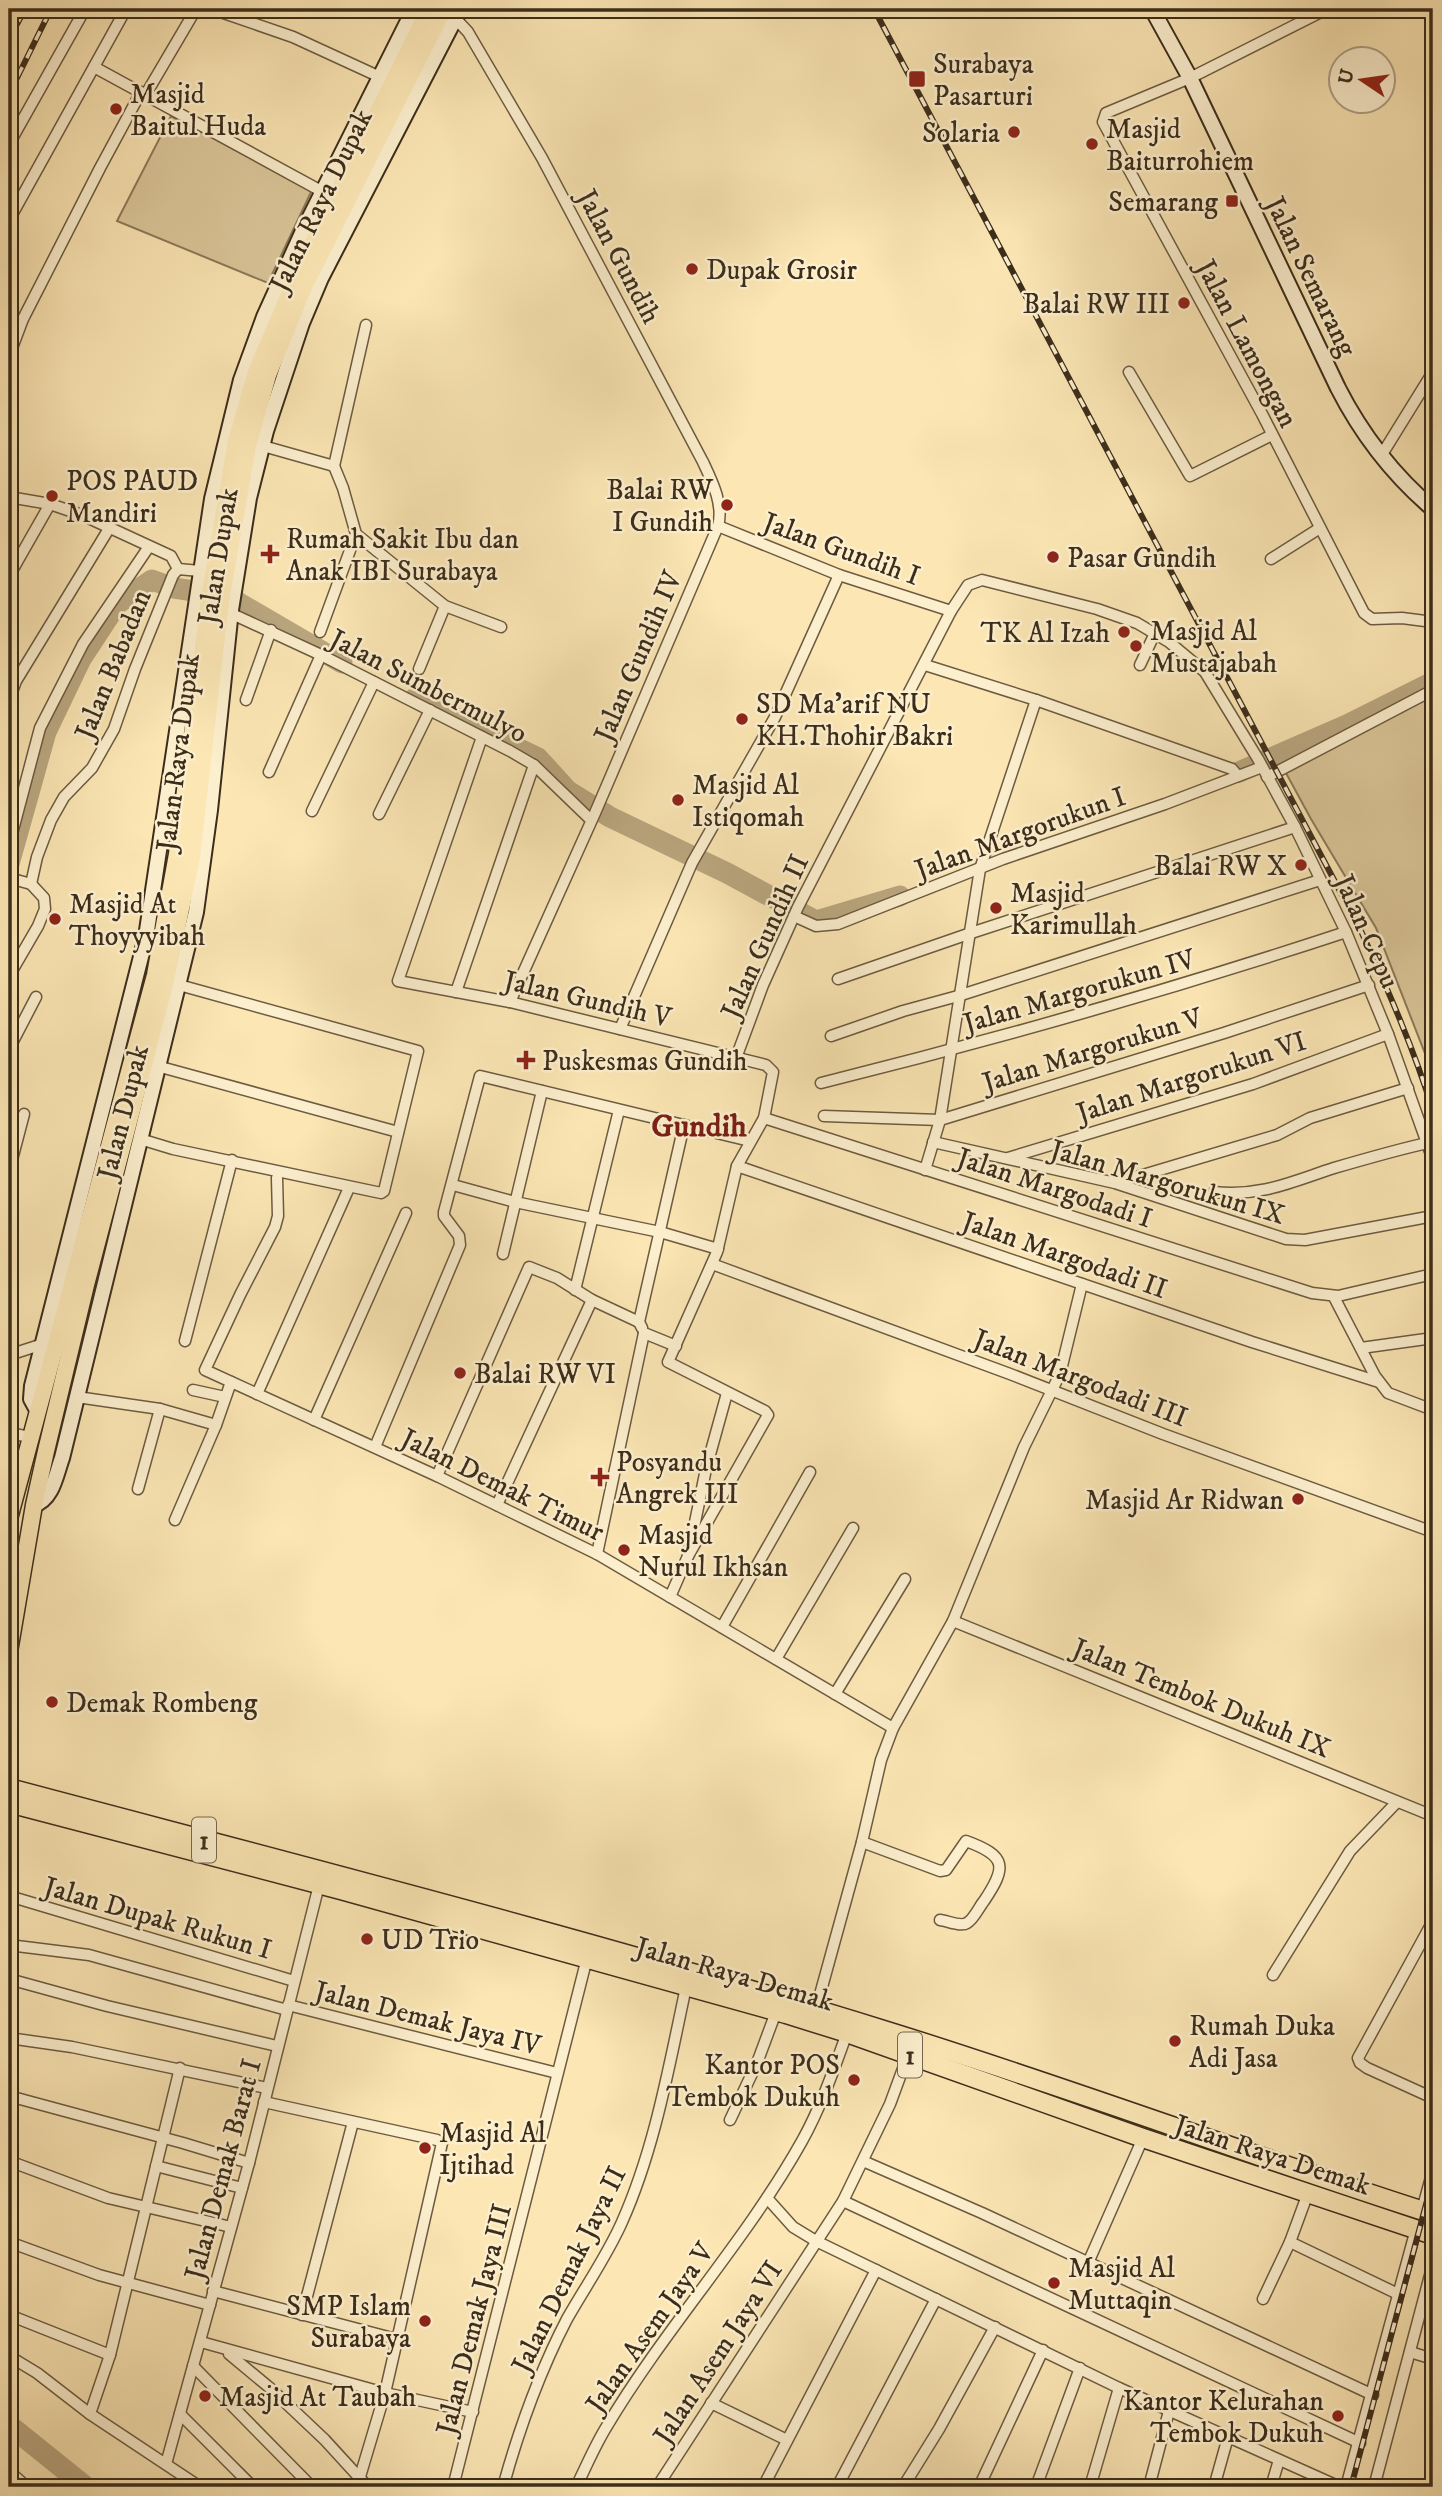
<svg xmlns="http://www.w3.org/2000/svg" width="1442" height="2496" font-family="'IM FELL DW Pica',serif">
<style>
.green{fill:#dbc79a;stroke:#8c7a5a;stroke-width:2}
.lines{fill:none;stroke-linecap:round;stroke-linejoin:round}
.river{stroke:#baa780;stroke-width:21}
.street-casing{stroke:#6c5b41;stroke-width:13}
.secondary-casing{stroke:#3c2d1b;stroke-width:18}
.primary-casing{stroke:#3c2d1b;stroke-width:19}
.highway-casing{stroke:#3c2d1b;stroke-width:21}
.street{stroke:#fcefce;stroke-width:10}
.secondary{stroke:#fcefce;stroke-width:14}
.primary{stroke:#fbe6b4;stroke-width:16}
.highway{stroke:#fbe6b4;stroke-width:18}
.rail-casing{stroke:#3c2d1b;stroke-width:6}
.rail{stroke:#fcefce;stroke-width:3.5;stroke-dasharray:10;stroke-linecap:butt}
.poi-dot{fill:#8f2418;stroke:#fcefce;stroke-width:2.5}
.labels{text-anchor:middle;stroke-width:5;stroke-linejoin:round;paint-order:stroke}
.shield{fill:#fcefce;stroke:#766751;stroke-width:2}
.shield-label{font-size:26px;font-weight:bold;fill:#3c2d1b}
.poi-label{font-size:28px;fill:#3c2d1b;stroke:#fcefce;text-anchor:start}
.street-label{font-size:28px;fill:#3c2d1b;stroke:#fcefce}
.quarter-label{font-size:32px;font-weight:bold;fill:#7a1f14;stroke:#fcefce}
</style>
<rect width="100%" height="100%" fill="#fbe6b4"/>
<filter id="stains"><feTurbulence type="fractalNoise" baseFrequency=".00286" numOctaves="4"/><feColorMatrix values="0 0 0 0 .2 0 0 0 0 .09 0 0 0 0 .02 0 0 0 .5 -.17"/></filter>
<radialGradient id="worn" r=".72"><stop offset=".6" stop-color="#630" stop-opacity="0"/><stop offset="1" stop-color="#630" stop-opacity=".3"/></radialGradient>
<!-- green -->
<g class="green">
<polygon points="171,116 312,190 268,283 117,221"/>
<polygon points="1433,686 1433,1074 1376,928 1311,819 1280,762"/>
</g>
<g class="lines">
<!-- river -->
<g class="river">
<polyline points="415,698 538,758 568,791 610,817 727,873 816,921 900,896"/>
<polyline points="1239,772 1347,725 1433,682"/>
<polyline points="9,864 46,732 81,659 117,604 152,580 174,588 227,596 342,663"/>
<polyline points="9,2425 86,2487"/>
</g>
<defs>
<g id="street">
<polyline points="212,9 293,37 380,77"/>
<polyline points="1327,9 1190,78 1106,113 1103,122 1262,414 1364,613 1372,619 1402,618 1433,622"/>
<path d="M456,19L468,32L542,158L703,462C712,481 724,505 718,526L595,813L510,1002"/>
<polyline points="94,67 323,192"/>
<polyline points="146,94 196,9"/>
<polyline points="9,144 85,9"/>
<polyline points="9,220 126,9"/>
<polyline points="9,356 23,319 100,168 141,92"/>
<polyline points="1129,372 1190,476 1272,435"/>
<polyline points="263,446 334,466"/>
<polyline points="1381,456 1433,372"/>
<polyline points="334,466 343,488 356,534 445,606 501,627"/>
<polyline points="334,466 366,325"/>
<polyline points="9,497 50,504 82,515 171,556 178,569"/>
<polyline points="718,526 839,575 951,611"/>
<polyline points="1271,559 1320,528"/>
<polyline points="9,576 50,504"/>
<polyline points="230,613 321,655 510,751 534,765 591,820"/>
<polyline points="320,632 356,534"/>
<polyline points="925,665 1036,700 1232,769 1238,776"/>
<polyline points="1140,665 1155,633"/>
<polyline points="419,669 445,606"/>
<polyline points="9,700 16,681 110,527"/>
<polyline points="246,700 271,630"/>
<polyline points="482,737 398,981 510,1002 766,1065 773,1072 764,1118 737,1166 717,1252 668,1362 765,1411 768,1415 688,1556"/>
<polyline points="269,772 321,655"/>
<polyline points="1267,777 1433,690"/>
<polyline points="312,811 374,682"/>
<polyline points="379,814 430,710"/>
<polyline points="9,845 40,728 83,644 148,548"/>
<polyline points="9,878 31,884 44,898 45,909 38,926 9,976"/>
<polyline points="31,884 37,857 51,820 64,797 92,768 114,729 135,669 173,575 178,569 200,571"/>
<polyline points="794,916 816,926 838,924 1003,859 1165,804 1262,767"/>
<polyline points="838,979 971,933 1295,827"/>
<polyline points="456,992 534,765"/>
<polyline points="620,1029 692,863 775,717 839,575"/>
<polyline points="831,1036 903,1011 958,996 1320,880"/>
<polyline points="9,1049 36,997"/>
<polyline points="736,1058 763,985 798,907 951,611 968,585 982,580 1097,609 1137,623 1169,642 1205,672 1258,759 1295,827 1346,932 1388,1034 1433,1160"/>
<polyline points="157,1066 398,1132"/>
<path d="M821,1083C998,1039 1173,989 1346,932"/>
<polyline points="824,1116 940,1120 1224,1033 1369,985"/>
<polyline points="764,1118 1312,1293 1338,1296 1433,1274"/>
<polyline points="140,1139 173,1149 381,1193 384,1191 418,1051 179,985"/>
<polyline points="933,1142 1115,1183 1286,1239 1305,1240 1433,1216"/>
<polyline points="1008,1158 1253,1084 1388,1034"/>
<polyline points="737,1166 1252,1342 1379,1382"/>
<polyline points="925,1170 940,1120 980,869 1036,700"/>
<polyline points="9,1171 24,1114"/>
<polyline points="277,1178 278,1216 275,1227 240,1295 205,1370 437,1476 597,1554 893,1728"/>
<polyline points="1116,1183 1277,1135 1310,1118 1408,1088"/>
<polyline points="453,1185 515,1202 660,1232 718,1249"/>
<path d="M1214,1192C1261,1197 1291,1182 1334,1168C1365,1159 1396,1150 1427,1143"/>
<polyline points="503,1254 542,1091"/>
<polyline points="712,1264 1010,1374 1163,1434 1433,1532"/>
<polyline points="575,1290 619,1110"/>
<polyline points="1334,1297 1375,1376 1388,1393 1433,1410"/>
<polyline points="642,1328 639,1322 684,1125"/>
<polyline points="644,1333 676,1346"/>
<polyline points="185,1341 232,1160"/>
<polyline points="1361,1348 1433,1338"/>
<polyline points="9,1355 43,1344"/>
<polyline points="193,1390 225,1397"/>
<polyline points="257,1394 348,1190"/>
<polyline points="77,1397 160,1409 216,1425"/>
<polyline points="314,1420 406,1213"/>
<polyline points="9,1433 30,1437"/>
<polyline points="375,1447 460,1245 459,1236 444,1216 444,1212 480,1076 750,1141"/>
<polyline points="437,1476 529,1267 557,1278 592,1300 639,1322"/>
<polyline points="138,1489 160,1409"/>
<polyline points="497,1505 592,1300"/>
<polyline points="175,1520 216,1425 231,1382"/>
<polyline points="597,1554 644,1333"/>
<polyline points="670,1597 688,1556 706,1469 727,1393"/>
<polyline points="953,1621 1433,1816"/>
<polyline points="722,1627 810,1472"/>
<polyline points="776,1659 853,1528"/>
<polyline points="835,1694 905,1579"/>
<path d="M862,1842L940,1871L946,1870L966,1841C1007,1856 1007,1867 984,1901C979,1907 974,1919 967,1923C961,1927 948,1921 940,1920"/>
<polyline points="9,1896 294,1981"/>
<polyline points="1433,1921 1358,2058 1360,2063 1367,2068 1433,2098"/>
<polyline points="9,1945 89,1955 287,2010"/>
<polyline points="1273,1975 1350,1851 1397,1802"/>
<polyline points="9,1979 107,2006 277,2046"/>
<polyline points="288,2005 557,2073"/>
<polyline points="816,2009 862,1842 881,1760 893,1728 953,1621 1024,1447 1060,1374 1082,1284"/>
<polyline points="9,2038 72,2047 267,2088"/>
<polyline points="9,2096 183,2143 249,2163"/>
<polyline points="264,2102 437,2140 442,2143 385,2393 359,2480"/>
<polyline points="730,2120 757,2063 776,2012"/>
<polyline points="9,2161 108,2198 231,2227"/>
<polyline points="863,2161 982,2213 1373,2395"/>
<polyline points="156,2166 242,2188"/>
<polyline points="767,2198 793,2227 816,2241 1119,2388 1340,2487"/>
<polyline points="843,2201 1360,2443"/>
<polyline points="1422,2210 1433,2170"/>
<polyline points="9,2242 99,2275 210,2305"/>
<polyline points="1290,2242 1398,2294"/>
<polyline points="1088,2263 1143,2138"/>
<polyline points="213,2291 396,2339"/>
<polyline points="1263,2299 1290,2242 1308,2193"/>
<polyline points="9,2315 110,2355"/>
<polyline points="302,2315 353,2122"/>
<polyline points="201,2342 385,2393 473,2412"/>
<polyline points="1410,2352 1433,2359"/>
<polyline points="229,2354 270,2388 325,2440 368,2487"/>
<polyline points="9,2356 37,2373 90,2414 200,2487"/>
<polyline points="193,2366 312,2487"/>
<polyline points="711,2403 787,2440"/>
<polyline points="90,2414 110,2355 180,2068"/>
<polyline points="180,2414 253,2487"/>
<polyline points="166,2464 249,2163 319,1885"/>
<polyline points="9,2471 27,2487"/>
<polyline points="453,2487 587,1958"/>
<path d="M503,2487C519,2429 539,2373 567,2319C585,2287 607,2256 622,2222C655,2148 669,2066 686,1987"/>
<path d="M576,2487C586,2467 595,2445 607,2426C666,2327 746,2241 802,2141C821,2107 834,2069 847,2033"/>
<polyline points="657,2487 843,2201 890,2104 908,2055"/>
<polyline points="763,2487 876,2270"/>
<polyline points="837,2487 936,2299"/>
<polyline points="903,2487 939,2429 995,2327"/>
<polyline points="979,2487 1043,2350"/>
<polyline points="1036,2487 1080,2368"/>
<polyline points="1090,2487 1119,2388"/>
<polyline points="1149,2487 1169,2411"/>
<polyline points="1214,2487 1228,2437"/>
<polyline points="1271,2487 1279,2460"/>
<polyline points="1346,2487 1416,2229"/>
<polyline points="1374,2487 1433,2264"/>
</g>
<g id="secondary">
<path d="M1152,9L1190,78L1338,388C1362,435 1393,475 1433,509"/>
<polyline points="37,1410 31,1399 32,1386 146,937 212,499 241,380 264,317 303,231 414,9"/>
<path d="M34,1505C53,1499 56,1474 62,1458L196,912L210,810L231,610L249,498L266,431L302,323L321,278L460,9"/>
</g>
<g id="primary">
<polyline points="9,1519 155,975 177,854 209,599 236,441 256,372 299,271 429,9"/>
<polyline points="9,1652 34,1505 46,1451 86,1285 165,984 192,857 221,601 248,446 268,375 304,287 444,9"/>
</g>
<g id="highway">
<path d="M9,1788C302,1866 597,1941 887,2031C1071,2088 1251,2156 1433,2214"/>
<polyline points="9,1803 341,1890 786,2014 847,2033 1143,2138 1433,2235"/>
</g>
</defs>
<!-- street casing -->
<use href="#street" class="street-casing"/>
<!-- secondary casing -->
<use href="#secondary" class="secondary-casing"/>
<!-- primary casing -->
<use href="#primary" class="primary-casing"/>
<!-- highway casing -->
<use href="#highway" class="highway-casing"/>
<!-- street -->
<use href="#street" class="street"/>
<!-- secondary -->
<use href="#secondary" class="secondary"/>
<!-- primary -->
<use href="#primary" class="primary"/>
<!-- highway -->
<use href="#highway" class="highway"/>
<defs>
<g id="rail">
<path d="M874,9L1361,931C1388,990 1414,1049 1433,1111"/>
<polyline points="9,39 25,9"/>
<polyline points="9,94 51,9"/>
<polyline points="1351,2487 1433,2178"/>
</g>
</defs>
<!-- rail casing -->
<use href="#rail" class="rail-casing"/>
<!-- rail -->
<use href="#rail" class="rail"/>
</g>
<!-- markers -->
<g class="poi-dot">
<rect x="908" y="70" width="18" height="18" rx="3.5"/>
<circle cx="116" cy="109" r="7"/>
<circle cx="1014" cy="132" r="7"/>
<circle cx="1092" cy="144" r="7"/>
<rect x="1225" y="194" width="14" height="14" rx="3.5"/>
<circle cx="692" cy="269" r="7"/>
<circle cx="1184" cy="303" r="7"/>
<circle cx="52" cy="496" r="7"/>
<circle cx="727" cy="505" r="7"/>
<path d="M266.5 543.5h7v7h7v7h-7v7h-7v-7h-7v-7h7z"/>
<circle cx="1053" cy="557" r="7"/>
<circle cx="1124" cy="632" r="7"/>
<circle cx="1136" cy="646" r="7"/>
<circle cx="742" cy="719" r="7"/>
<circle cx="678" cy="800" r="7"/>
<circle cx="1301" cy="865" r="7"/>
<circle cx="996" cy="908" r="7"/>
<circle cx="55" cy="919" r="7"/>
<path d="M522.5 1049.5h7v7h7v7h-7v7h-7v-7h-7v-7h7z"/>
<circle cx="460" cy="1373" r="7"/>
<path d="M596.5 1466.5h7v7h7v7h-7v7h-7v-7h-7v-7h7z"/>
<circle cx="1298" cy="1499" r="7"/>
<circle cx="624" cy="1550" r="7"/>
<circle cx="52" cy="1702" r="7"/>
<circle cx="367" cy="1939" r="7"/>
<circle cx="1175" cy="2041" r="7"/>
<circle cx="854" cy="2080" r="7"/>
<circle cx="425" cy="2148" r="7"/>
<circle cx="1054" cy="2283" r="7"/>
<circle cx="425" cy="2321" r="7"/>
<circle cx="205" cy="2396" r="7"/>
<circle cx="1338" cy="2416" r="7"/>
</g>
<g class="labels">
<!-- shield labels -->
<g class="shield">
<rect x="192" y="1817.5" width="24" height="45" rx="5"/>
<rect x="898" y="2032.5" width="24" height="45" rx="5"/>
</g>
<g class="shield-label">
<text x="204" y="1849">1</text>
<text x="910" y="2064">1</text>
</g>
<!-- poi labels -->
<g class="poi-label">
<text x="933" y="73">Surabaya<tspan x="933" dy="32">Pasarturi</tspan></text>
<text x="130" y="103">Masjid<tspan x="130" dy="32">Baitul Huda</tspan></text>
<text x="1106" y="138">Masjid<tspan x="1106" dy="32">Baiturrohiem</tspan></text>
<text x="1000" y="142" text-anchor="end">Solaria</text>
<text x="1218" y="211" text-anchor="end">Semarang</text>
<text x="706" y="279">Dupak Grosir</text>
<text x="1170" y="313" text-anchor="end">Balai RW III</text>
<text x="66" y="490">POS PAUD<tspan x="66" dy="32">Mandiri</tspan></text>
<text x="713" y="499" text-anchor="end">Balai RW<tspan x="713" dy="32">I Gundih</tspan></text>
<text x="286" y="548">Rumah Sakit Ibu dan<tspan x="286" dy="32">Anak IBI Surabaya</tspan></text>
<text x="1067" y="567">Pasar Gundih</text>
<text x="1150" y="640">Masjid Al<tspan x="1150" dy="32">Mustajabah</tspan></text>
<text x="1110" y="642" text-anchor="end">TK Al Izah</text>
<text x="756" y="713">SD Ma'arif NU<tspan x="756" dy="32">KH.Thohir Bakri</tspan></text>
<text x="692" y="794">Masjid Al<tspan x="692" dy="32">Istiqomah</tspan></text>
<text x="1287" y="875" text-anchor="end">Balai RW X</text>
<text x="1010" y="902">Masjid<tspan x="1010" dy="32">Karimullah</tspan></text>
<text x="69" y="913">Masjid At<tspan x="69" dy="32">Thoyyyibah</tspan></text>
<text x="542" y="1070">Puskesmas Gundih</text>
<text x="474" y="1383">Balai RW VI</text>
<text x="616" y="1471">Posyandu<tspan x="616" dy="32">Angrek III</tspan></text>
<text x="1284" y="1509" text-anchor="end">Masjid Ar Ridwan</text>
<text x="638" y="1544">Masjid<tspan x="638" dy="32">Nurul Ikhsan</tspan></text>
<text x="66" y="1712">Demak Rombeng</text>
<text x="381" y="1949">UD Trio</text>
<text x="1189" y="2035">Rumah Duka<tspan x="1189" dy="32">Adi Jasa</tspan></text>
<text x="840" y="2074" text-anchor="end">Kantor POS<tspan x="840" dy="32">Tembok Dukuh</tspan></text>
<text x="439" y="2142">Masjid Al<tspan x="439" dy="32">Ijtihad</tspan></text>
<text x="1068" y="2277">Masjid Al<tspan x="1068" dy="32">Muttaqin</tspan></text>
<text x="411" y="2315" text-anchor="end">SMP Islam<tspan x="411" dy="32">Surabaya</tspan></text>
<text x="219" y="2406">Masjid At Taubah</text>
<text x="1324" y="2410" text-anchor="end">Kantor Kelurahan<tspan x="1324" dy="32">Tembok Dukuh</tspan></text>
</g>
<!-- street labels -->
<g class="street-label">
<text transform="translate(320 200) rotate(-64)" y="10">Jalan Raya Dupak</text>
<text transform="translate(620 256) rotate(62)" y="10">Jalan Gundih</text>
<text transform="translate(1312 276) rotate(64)" y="10">Jalan Semarang</text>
<text transform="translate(1248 343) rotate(62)" y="10">Jalan Lamongan</text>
<text transform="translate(842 548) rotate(20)" y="10">Jalan Gundih I</text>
<text transform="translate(217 556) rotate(-81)" y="10">Jalan Dupak</text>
<text transform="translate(637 656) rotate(-67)" y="10">Jalan Gundih IV</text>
<text transform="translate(112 664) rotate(-68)" y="10">Jalan Babadan</text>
<text transform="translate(429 685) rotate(27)" y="10">Jalan Sumbermulyo</text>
<text transform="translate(177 752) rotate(-83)" y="10">Jalan Raya Dupak</text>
<text transform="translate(1020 832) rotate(-20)" y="10">Jalan Margorukun I</text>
<text transform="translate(1368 931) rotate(66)" y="10">Jalan Cepu</text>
<text transform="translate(764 936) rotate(-66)" y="10">Jalan Gundih II</text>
<text transform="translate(1079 990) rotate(-16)" y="10">Jalan Margorukun IV</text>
<text transform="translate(588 998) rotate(13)" y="10">Jalan Gundih V</text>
<text transform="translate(1092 1049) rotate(-17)" y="10">Jalan Margorukun V</text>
<text transform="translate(1191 1076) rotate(-18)" y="10">Jalan Margorukun VI</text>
<text transform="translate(122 1112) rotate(-76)" y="10">Jalan Dupak</text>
<text transform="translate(1168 1181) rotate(16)" y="10">Jalan Margorukun IX</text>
<text transform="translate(1055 1187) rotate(18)" y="10">Jalan Margodadi I</text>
<text transform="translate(1065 1254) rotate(19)" y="10">Jalan Margodadi II</text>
<text transform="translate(1081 1377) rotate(21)" y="10">Jalan Margodadi III</text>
<text transform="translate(503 1484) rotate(26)" y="10">Jalan Demak Timur</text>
<text transform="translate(1202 1697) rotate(22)" y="10">Jalan Tembok Dukuh IX</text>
<text transform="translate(158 1917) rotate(16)" y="10">Jalan Dupak Rukun I</text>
<text transform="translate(735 1973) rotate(16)" y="10">Jalan Raya Demak</text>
<text transform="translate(428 2017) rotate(14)" y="10">Jalan Demak Jaya IV</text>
<text transform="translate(1273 2154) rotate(18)" y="10">Jalan Raya Demak</text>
<text transform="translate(222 2169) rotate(-75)" y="10">Jalan Demak Barat I</text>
<text transform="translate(568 2269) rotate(-64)" y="10">Jalan Demak Jaya II</text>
<text transform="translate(473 2319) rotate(-76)" y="10">Jalan Demak Jaya III</text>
<text transform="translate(649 2327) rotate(-55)" y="10">Jalan Asem Jaya V</text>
<text transform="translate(717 2352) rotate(-57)" y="10">Jalan Asem Jaya VI</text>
</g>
<!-- quarter labels -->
<g class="quarter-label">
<text x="699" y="1136">Gundih</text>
</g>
</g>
<!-- margin -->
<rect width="1442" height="2496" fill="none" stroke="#fbe6b4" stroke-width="35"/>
<rect x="10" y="10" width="1421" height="2475" fill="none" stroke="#3c2d1b" stroke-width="3.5"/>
<rect x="18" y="18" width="1407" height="2461" fill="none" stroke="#3c2d1b" stroke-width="2"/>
<!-- north arrow -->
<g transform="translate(1362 80) rotate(283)"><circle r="33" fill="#fcefce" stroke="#afa186" stroke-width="2"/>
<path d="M0-5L12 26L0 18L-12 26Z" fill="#8f2418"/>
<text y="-10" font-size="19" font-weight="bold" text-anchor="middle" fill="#3c2d1b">U</text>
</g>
<rect width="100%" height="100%" filter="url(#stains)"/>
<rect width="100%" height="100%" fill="url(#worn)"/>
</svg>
